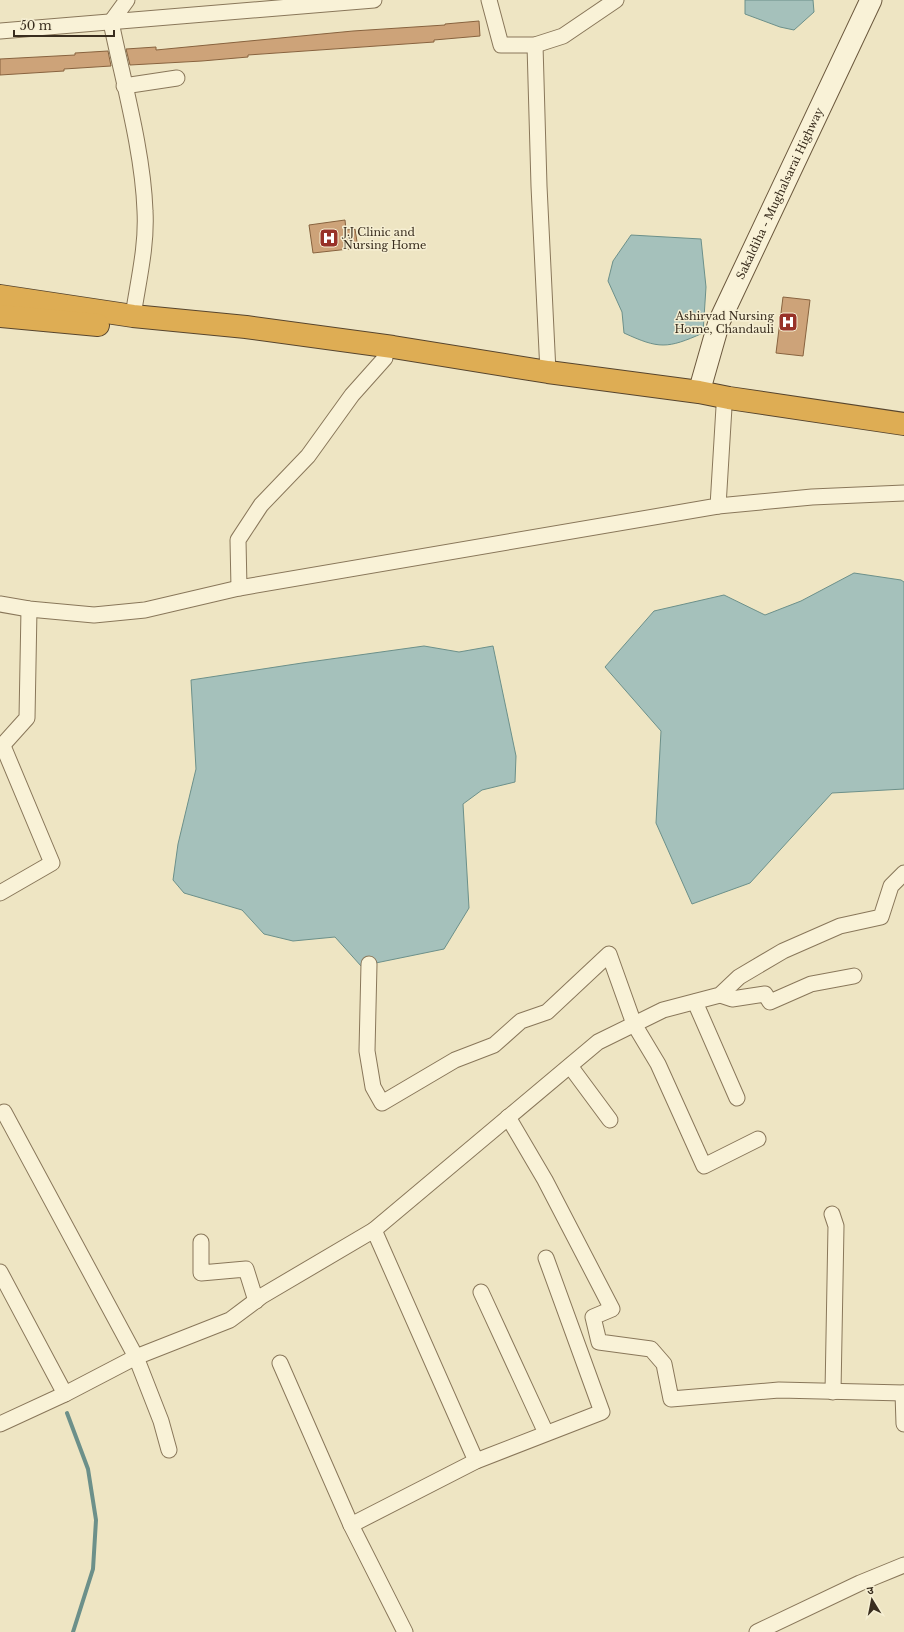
<svg xmlns="http://www.w3.org/2000/svg" width="904" height="1632" font-family="'Libre Baskerville','Noto Sans Devanagari',serif">
<style>
.water{fill:#a5c1bb;stroke:#6c908a}
.lines{fill:none;stroke-linecap:round;stroke-linejoin:round}
.stream{stroke:#6c908a;stroke-width:4}
.building{fill:#cda379;stroke:#88633f}
.street-casing{stroke:#89775a;stroke-width:17}
.secondary-casing{stroke:#6b583d;stroke-width:23}
.highway-casing{stroke:#57452e;stroke-width:24}
.street{stroke:#f9f2d7;stroke-width:15}
.secondary{stroke:#f9f2d7;stroke-width:21}
.highway{stroke:#dead54;stroke-width:22}
.labels{text-anchor:middle;stroke-width:3;stroke-linejoin:round;paint-order:stroke}
.street-label{font-size:11px;fill:#392d1e;stroke:#f6efd3}
.poi-label{font-size:11px;fill:#392d1e;stroke:#f6efd3;text-anchor:start}
</style>
<rect width="100%" height="100%" fill="#eee5c3"/>
<!-- water -->
<g class="water">
<polygon points="745,0 813,0 814,12 794,30 780,27 745,14"/>
<path d="M631,235L701,239L706,287L703,333C667,349 659,349 624,333L622,312L608,281L613,261Z"/>
<polygon points="854,573 901,580 904,582 904,789 832,793 750,883 692,904 656,823 661,731 605,667 654,611 724,595 765,615 801,601"/>
<polygon points="424,646 459,652 493,646 516,756 515,782 482,790 463,804 469,908 444,949 361,966 335,937 293,941 264,934 242,910 184,893 173,880 178,844 196,769 191,680 302,663"/>
</g>
<g class="lines">
<!-- stream -->
<polyline class="stream" points="67,1413 88,1469 96,1520 93,1569 73,1632"/>
</g>
<!-- building -->
<g class="building">
<polygon points="479,21 480,36 434,40 434,42 248,55 248,57 202,61 130,65 126,49 156,47 156,50 353,31 445,25 445,24"/>
<polygon points="108,51 111,66 64,69 64,71 0,75 0,59 75,55 75,53"/>
<polygon points="345,220 346,230 355,229 358,248 313,253 309,225"/>
<polygon points="783,297 810,300 803,356 776,353"/>
</g>
<g class="lines">
<defs>
<g id="street">
<path d="M127,0L111,22C123,81 143,151 145,211C147,246 138,282 133,316"/>
<polyline points="489,0 501,45 535,45 563,36 616,0"/>
<polyline points="0,31 374,0"/>
<polyline points="535,45 539,186 548,372"/>
<polyline points="124,86 177,78"/>
<polyline points="718,506 812,497 904,493"/>
<polyline points="239,588 238,540 261,505 308,456 352,395 385,358"/>
<polyline points="0,604 29,609 94,615 145,610 239,588 718,506 724,407 729,398"/>
<polyline points="0,748 27,718 29,609"/>
<polyline points="0,893 52,863 3,746"/>
<polyline points="369,964 367,1051 373,1087 382,1103 455,1060 494,1045 521,1021 547,1012 609,954 634,1024 658,1064 704,1166 758,1139"/>
<polyline points="720,995 732,999 765,994 770,1002 811,984 854,976"/>
<polyline points="695,1002 737,1098"/>
<polyline points="570,1066 610,1120"/>
<polyline points="4,1112 136,1357 161,1421 169,1450"/>
<polyline points="508,1117 545,1180 612,1309 593,1317 599,1342 651,1349 664,1364 671,1399 779,1390 904,1393"/>
<polyline points="832,1214 836,1226 833,1392"/>
<polyline points="374,1230 598,1042 663,1010 720,995 739,977 783,951 840,926 881,917 891,886 904,873"/>
<polyline points="201,1242 201,1273 246,1269 256,1301"/>
<polyline points="0,1272 65,1394"/>
<polyline points="481,1292 546,1433"/>
<polyline points="280,1363 351,1525 405,1632"/>
<polyline points="903,1393 904,1424"/>
<polyline points="0,1424 65,1394 136,1357 230,1320 262,1296 374,1230 476,1461"/>
<polyline points="351,1525 476,1461 602,1412 546,1258"/>
<polyline points="757,1632 860,1583 904,1565"/>
</g>
<g id="secondary">
<path id="s1" d="M699,392L719,322L871,0"/>
</g>
<g id="highway">
<polyline points="0,296 133,316 246,327 393,347 548,372 699,392 729,398 904,424"/>
<polyline points="0,316 98,325"/>
</g>
</defs>
<!-- street casing -->
<use href="#street" class="street-casing"/>
<!-- secondary casing -->
<use href="#secondary" class="secondary-casing"/>
<!-- highway casing -->
<use href="#highway" class="highway-casing"/>
<!-- street -->
<use href="#street" class="street"/>
<!-- secondary -->
<use href="#secondary" class="secondary"/>
<!-- highway -->
<use href="#highway" class="highway"/>
</g>
<!-- icons -->
<defs>
<symbol id="hospital-square" viewBox="-11 -11 22 22"><rect x="-9" y="-9" width="18" height="18" rx="4" fill="#983229" stroke="#f6efd3"/><path d="M-5-5h3v3.5h4V-5h3V5h-3V1.5h-4V5h-3Z" fill="#fff"/></symbol>
</defs>
<g fill-rule="evenodd">
<use href="#hospital-square" x="318" y="227" width="22" height="22"/>
<use href="#hospital-square" x="777" y="311" width="22" height="22"/>
</g>
<g class="labels">
<!-- street labels -->
<g class="street-label">
<text dy="4" stroke="none"><textPath href="#s1" startOffset="215">Sakaldiha - Mughalsarai Highway</textPath></text>
</g>
<!-- poi labels -->
<g class="poi-label">
<text x="343" y="236">J.J Clinic and<tspan x="343" dy="13">Nursing Home</tspan></text>
<text x="774" y="320" text-anchor="end">Ashirvad Nursing<tspan x="774" dy="13">Home, Chandauli</tspan></text>
</g>
</g>
<!-- north arrow -->
<g transform="translate(872 1600) rotate(350)" stroke="#f6efd3" stroke-width="3" paint-order="stroke">
<path d="M0-3L7 15L0 10L-7 15Z" fill="#392d1e"/>
<text y="-6" font-size="11" font-weight="bold" text-anchor="middle" fill="#392d1e">उ</text>
</g>
<!-- scale -->
<path d="M14 30v6h100v-6" fill="none" stroke="#392d1e" stroke-width="2"/>
<text x="20" y="30" font-size="12" fill="#392d1e" stroke="#f6efd3" stroke-width="3" paint-order="stroke">50 m</text>
</svg>
